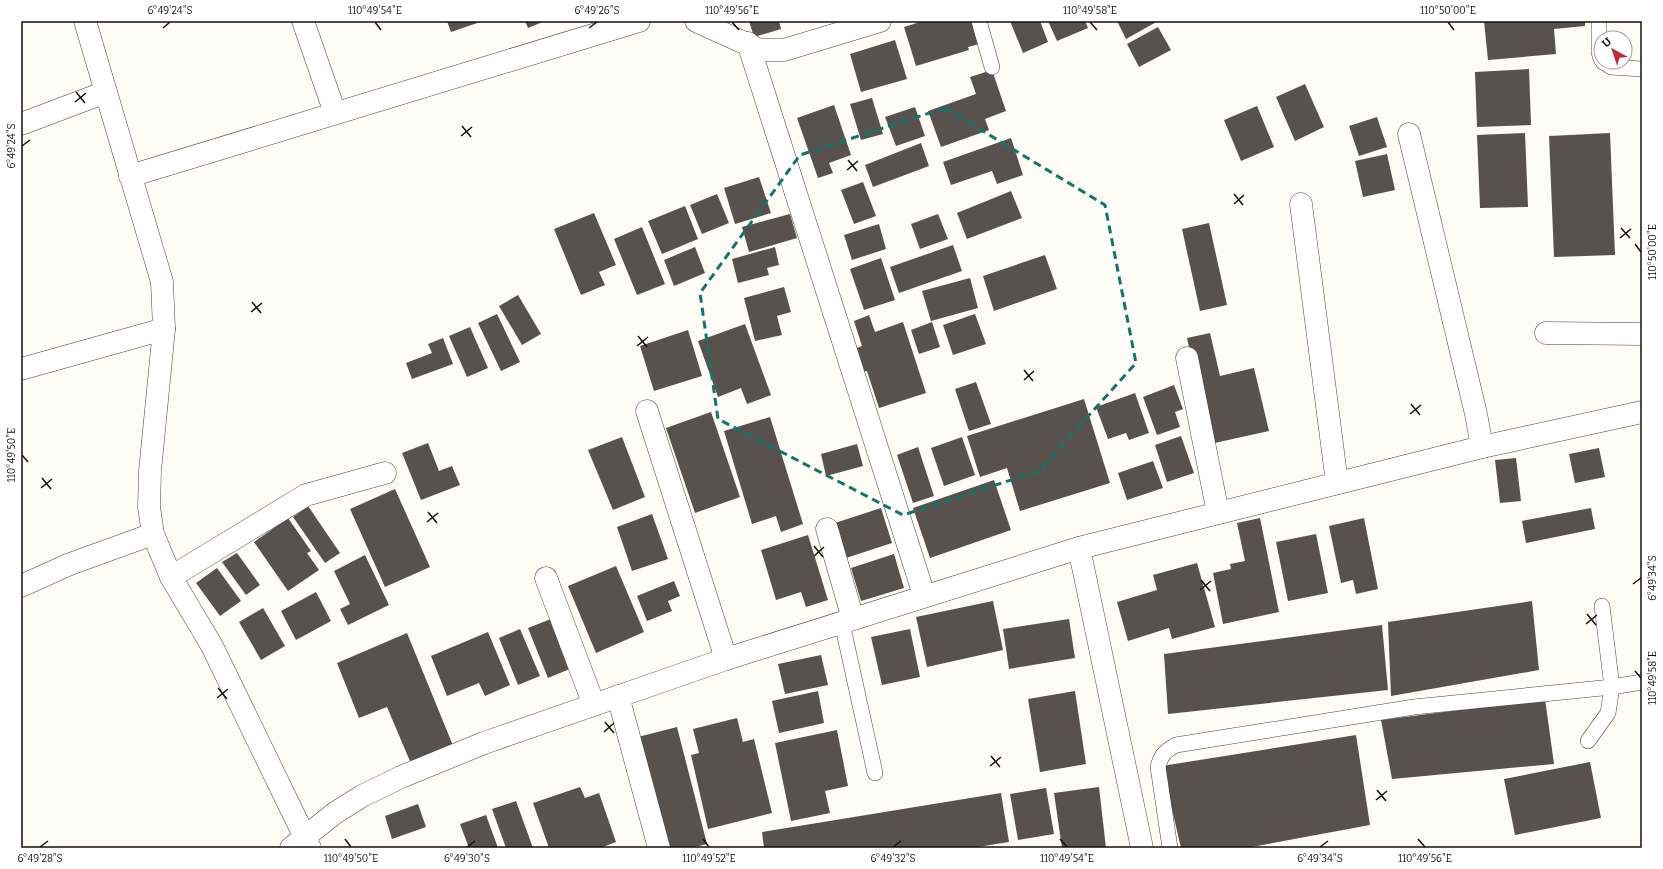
<svg xmlns="http://www.w3.org/2000/svg" width="1663" height="869" font-family="Bitter,serif">
<style>
.building{fill:#59514d}
.lines{fill:none;stroke-linecap:round;stroke-linejoin:round}
.lane-casing{stroke:#444;stroke-width:16}
.street-casing{stroke:#444;stroke-width:23}
.lane{stroke:#fff;stroke-width:15}
.street{stroke:#fff;stroke-width:22}
.marked{fill:none;stroke:#0f766e;stroke-width:3;stroke-dasharray:8 5;stroke-linejoin:round}
.ticks{fill:none;stroke:#111;stroke-width:1.5}
.neatline{fill:none;stroke:#111;stroke-width:1.5}
.ticks-label{font-size:10px;text-anchor:middle;fill:#111}
</style>
<rect width="100%" height="100%" fill="#fffcf5"/>
<!-- building -->
<g class="building">
<polygon points="447,21 483,21 451,32"/>
<polygon points="525,21 545,21 528,28"/>
<polygon points="749,21 779,21 781,29 754,37"/>
<polygon points="923,21 976,21 983,43 968,47 969,50 916,66 904,27"/>
<polygon points="1010,21 1040,21 1048,42 1023,53"/>
<polygon points="1048,21 1085,21 1088,28 1057,41"/>
<polygon points="1117,21 1158,21 1126,39"/>
<polygon points="1484,21 1585,21 1585,26 1554,29 1556,54 1488,60"/>
<polygon points="1158,27 1171,50 1139,67 1127,44"/>
<polygon points="895,40 907,79 861,92 850,54"/>
<polygon points="1529,69 1531,125 1477,127 1475,72"/>
<polygon points="992,70 1006,111 985,119 989,130 941,147 928,111 976,94 970,77"/>
<polygon points="1305,84 1324,127 1295,141 1276,97"/>
<polygon points="872,98 883,134 861,140 850,104"/>
<polygon points="834,105 851,155 829,163 833,173 818,178 797,118"/>
<polygon points="1257,106 1274,147 1241,161 1224,120"/>
<polygon points="915,107 925,136 896,146 885,117"/>
<polygon points="1377,117 1387,147 1359,156 1349,126"/>
<polygon points="1525,133 1528,207 1480,208 1477,135"/>
<polygon points="1610,133 1615,255 1554,257 1549,136"/>
<polygon points="1011,138 1023,175 997,184 992,171 951,185 943,162"/>
<polygon points="921,143 929,166 873,187 865,165"/>
<polygon points="1387,154 1395,190 1363,197 1355,161"/>
<polygon points="759,177 771,213 735,224 724,188"/>
<polygon points="863,182 876,216 854,224 841,190"/>
<polygon points="1011,191 1022,218 967,239 957,213"/>
<polygon points="717,194 729,223 702,234 690,205"/>
<polygon points="685,206 698,239 662,254 648,221"/>
<polygon points="594,213 616,265 599,272 605,285 581,295 554,229"/>
<polygon points="790,214 797,238 749,252 742,227"/>
<polygon points="938,214 948,239 920,249 911,224"/>
<polygon points="1209,223 1227,305 1200,311 1182,229"/>
<polygon points="879,224 886,249 852,260 844,235"/>
<polygon points="642,227 665,284 637,295 614,239"/>
<polygon points="953,245 962,271 899,293 890,267"/>
<polygon points="695,247 705,273 674,286 664,260"/>
<polygon points="775,247 779,265 767,268 769,275 738,283 732,259"/>
<polygon points="1045,255 1057,289 994,311 983,276"/>
<polygon points="881,258 895,300 864,310 850,269"/>
<polygon points="970,278 978,308 931,321 922,291"/>
<polygon points="784,287 791,312 777,316 782,335 755,341 744,298"/>
<polygon points="518,295 541,334 522,345 499,306"/>
<polygon points="497,314 520,362 501,371 478,323"/>
<polygon points="975,314 986,344 953,355 943,325"/>
<polygon points="869,315 875,332 903,322 926,393 879,408 867,371 861,372 854,349 862,346 854,321"/>
<polygon points="932,322 940,347 919,354 911,330"/>
<polygon points="745,324 771,395 747,404 741,388 718,397 698,341"/>
<polygon points="470,327 488,368 467,377 449,336"/>
<polygon points="688,330 702,376 654,391 640,346"/>
<polygon points="1210,333 1220,376 1254,368 1269,431 1210,444 1187,338"/>
<polygon points="443,338 453,364 412,379 406,363 432,353 428,344"/>
<polygon points="976,382 991,424 969,431 955,389"/>
<polygon points="1174,385 1183,409 1175,412 1180,427 1157,435 1143,397"/>
<polygon points="1135,393 1149,433 1129,440 1126,433 1108,439 1096,407"/>
<polygon points="1084,399 1110,483 1020,511 1007,468 980,477 967,436"/>
<polygon points="711,412 740,497 695,513 666,428"/>
<polygon points="770,417 803,524 781,532 776,516 752,524 724,431"/>
<polygon points="1181,436 1194,473 1167,482 1155,445"/>
<polygon points="622,437 645,497 613,510 588,450"/>
<polygon points="962,437 975,475 944,486 931,448"/>
<polygon points="428,443 439,471 452,466 460,485 421,500 402,453"/>
<polygon points="857,444 863,466 826,476 821,454"/>
<polygon points="918,447 934,496 913,503 897,455"/>
<polygon points="1599,448 1605,477 1575,483 1569,454"/>
<polygon points="1516,458 1521,501 1500,503 1495,460"/>
<polygon points="1153,461 1163,488 1127,500 1118,473"/>
<polygon points="994,480 1011,530 930,558 913,508"/>
<polygon points="395,489 430,567 385,587 350,509"/>
<polygon points="308,506 340,553 325,563 293,517"/>
<polygon points="881,508 892,543 846,558 835,523"/>
<polygon points="1591,508 1595,529 1526,543 1522,521"/>
<polygon points="652,514 668,559 632,571 617,527"/>
<polygon points="288,518 311,551 307,553 319,570 288,591 254,542"/>
<polygon points="1260,518 1279,612 1223,624 1213,573 1231,569 1230,564 1245,561 1237,523"/>
<polygon points="1364,518 1378,589 1356,594 1353,580 1341,583 1329,526"/>
<polygon points="1316,534 1328,593 1288,601 1276,542"/>
<polygon points="808,535 828,600 806,607 801,592 776,600 761,550"/>
<polygon points="237,553 260,585 246,595 222,562"/>
<polygon points="894,554 904,588 861,601 851,568"/>
<polygon points="365,555 389,605 348,625 340,609 350,604 334,571"/>
<polygon points="1197,563 1215,627 1172,639 1169,628 1128,641 1117,602 1157,590 1153,575"/>
<polygon points="616,566 644,632 596,653 568,586"/>
<polygon points="217,568 241,601 220,616 196,583"/>
<polygon points="674,581 680,596 668,601 672,611 647,621 637,596"/>
<polygon points="316,592 331,621 296,640 281,611"/>
<polygon points="993,601 1003,650 927,667 916,617"/>
<polygon points="1532,601 1539,670 1391,696 1388,622"/>
<polygon points="263,608 285,646 261,660 239,622"/>
<polygon points="556,617 577,666 548,678 528,628"/>
<polygon points="1069,619 1075,658 1009,669 1003,629"/>
<polygon points="1382,625 1388,690 1168,714 1164,654"/>
<polygon points="520,629 540,676 518,685 499,638"/>
<polygon points="910,629 920,677 882,685 871,637"/>
<polygon points="488,632 510,685 485,696 479,683 447,696 431,656"/>
<polygon points="407,633 454,748 412,766 387,707 359,718 337,663"/>
<polygon points="821,655 828,685 785,694 778,664"/>
<polygon points="818,691 824,723 779,733 772,701"/>
<polygon points="1075,691 1086,764 1040,772 1028,699"/>
<polygon points="1545,699 1554,764 1392,779 1381,720"/>
<polygon points="737,718 743,742 754,739 772,813 708,829 691,755 699,753 693,729"/>
<polygon points="677,727 707,844 691,848 666,848 638,737"/>
<polygon points="837,730 848,786 825,791 830,813 791,821 775,743"/>
<polygon points="1356,735 1370,825 1246,848 1181,848 1162,766"/>
<polygon points="1590,762 1601,818 1515,835 1504,779"/>
<polygon points="580,787 585,798 599,793 616,842 600,848 549,848 533,803"/>
<polygon points="1099,787 1106,848 1062,848 1054,793"/>
<polygon points="1046,788 1054,834 1018,840 1010,794"/>
<polygon points="1001,793 1009,842 971,848 764,848 762,832"/>
<polygon points="516,801 533,848 506,848 492,809"/>
<polygon points="418,804 426,827 392,839 385,816"/>
<polygon points="486,815 498,848 469,848 460,824"/>
</g>
<g class="lines">
<defs>
<g id="lane">
<polyline points="979,21 992,67"/>
<polyline points="1599,21 1599,52 1601,59"/>
<polyline points="1603,62 1611,67 1642,69"/>
<polyline points="842,623 875,773"/>
<polyline points="1588,741 1608,713 1612,687 1602,606"/>
<path d="M1170,848L1158,767C1161,755 1165,751 1176,745L1414,707L1612,687L1642,682"/>
</g>
<g id="street">
<polyline points="85,21 162,282 164,329 150,471 149,507 153,534 171,577 212,646 310,848"/>
<polyline points="303,21 335,113"/>
<polyline points="696,21 760,50 784,50 880,21"/>
<polyline points="748,43 924,595"/>
<polyline points="21,124 106,92"/>
<polyline points="1409,134 1476,414 1482,447"/>
<polyline points="130,176 639,21"/>
<polyline points="1301,204 1337,483"/>
<polyline points="1546,333 1642,334"/>
<polyline points="1187,358 1218,513"/>
<polyline points="21,369 164,329"/>
<polyline points="647,411 726,659"/>
<polyline points="827,529 853,619"/>
<polyline points="1079,548 1142,848"/>
<polyline points="171,577 306,495 385,473"/>
<polyline points="546,578 594,705"/>
<polyline points="21,586 70,564 153,534"/>
<polyline points="618,696 659,848"/>
<polyline points="291,848 335,813 362,796 401,777 484,743 726,659 1079,548 1482,447 1642,412"/>
</g>
</defs>
<!-- lane casing -->
<use href="#lane" class="lane-casing"/>
<!-- street casing -->
<use href="#street" class="street-casing"/>
<!-- lane -->
<use href="#lane" class="lane"/>
<!-- street -->
<use href="#street" class="street"/>
</g>
<!-- marked area -->
<path class="marked" d="M945,108L1105,205L1136,363L1039,471L903,515L718,419L700,293L800,155Z"/>
<!-- ticks -->
<path class="ticks" d="M375,22L381,30M732,22L739,30M1090,22L1097,30M1448,22L1454,30M163,28L170,22M589,28L597,22M76,92L85,103M75,102L86,93M462,126L471,137M461,136L472,127M22,146L30,140M848,160L857,171M847,170L858,161M1234,194L1243,205M1234,204L1244,195M1621,228L1630,238M1620,238L1631,229M1635,244L1641,252M252,302L261,313M251,312L262,303M638,336L647,347M637,346L648,337M1024,370L1033,381M1024,380L1034,371M1411,404L1420,415M1410,414L1421,405M22,455L28,462M42,478L51,489M41,488L52,479M428,512L437,523M427,522L438,513M814,546L823,557M814,556L824,547M1201,580L1210,591M1633,584L1641,578M1200,590L1211,581M1587,614L1596,625M1586,624L1597,615M1635,671L1641,678M218,688L227,699M217,698L228,689M605,722L614,733M604,732L614,723M991,756L1000,767M990,766L1001,757M1377,790L1386,801M1376,800L1387,791M345,839L351,847M703,839L709,847M1060,839L1067,847M1418,839L1425,847M40,847L48,841M467,847L475,841M893,847L901,841M1320,847L1328,841"/>
<!-- border -->
<rect width="1663" height="869" fill="none" stroke="#ffffff" stroke-width="44"/>
<!-- north arrow -->
<g transform="translate(1613 50) rotate(320)"><circle r="19" fill="#ffffff" stroke="#a0a0a0"/>
<path d="M0-3L7 15L0 10L-7 15Z" fill="#c12936"/>
<text y="-6" font-size="11" font-weight="bold" text-anchor="middle" fill="#111111">U</text>
</g>
<rect x="22" y="22" width="1619" height="825" class="neatline"/>
<g class="ticks-label">
<text x="170" y="14">6°49'24"S</text>
<text x="375" y="14">110°49'54"E</text>
<text x="597" y="14">6°49'26"S</text>
<text x="732" y="14">110°49'56"E</text>
<text x="1090" y="14">110°49'58"E</text>
<text x="1448" y="14">110°50'00"E</text>
<text transform="translate(11 146) rotate(-90)" y="4">6°49'24"S</text>
<text transform="translate(1652 252) rotate(-90)" y="4">110°50'00"E</text>
<text transform="translate(11 455) rotate(-90)" y="4">110°49'50"E</text>
<text transform="translate(1652 578) rotate(-90)" y="4">6°49'34"S</text>
<text transform="translate(1652 678) rotate(-90)" y="4">110°49'58"E</text>
<text x="40" y="862">6°49'28"S</text>
<text x="351" y="862">110°49'50"E</text>
<text x="467" y="862">6°49'30"S</text>
<text x="709" y="862">110°49'52"E</text>
<text x="893" y="862">6°49'32"S</text>
<text x="1067" y="862">110°49'54"E</text>
<text x="1320" y="862">6°49'34"S</text>
<text x="1425" y="862">110°49'56"E</text>
</g>
</svg>
